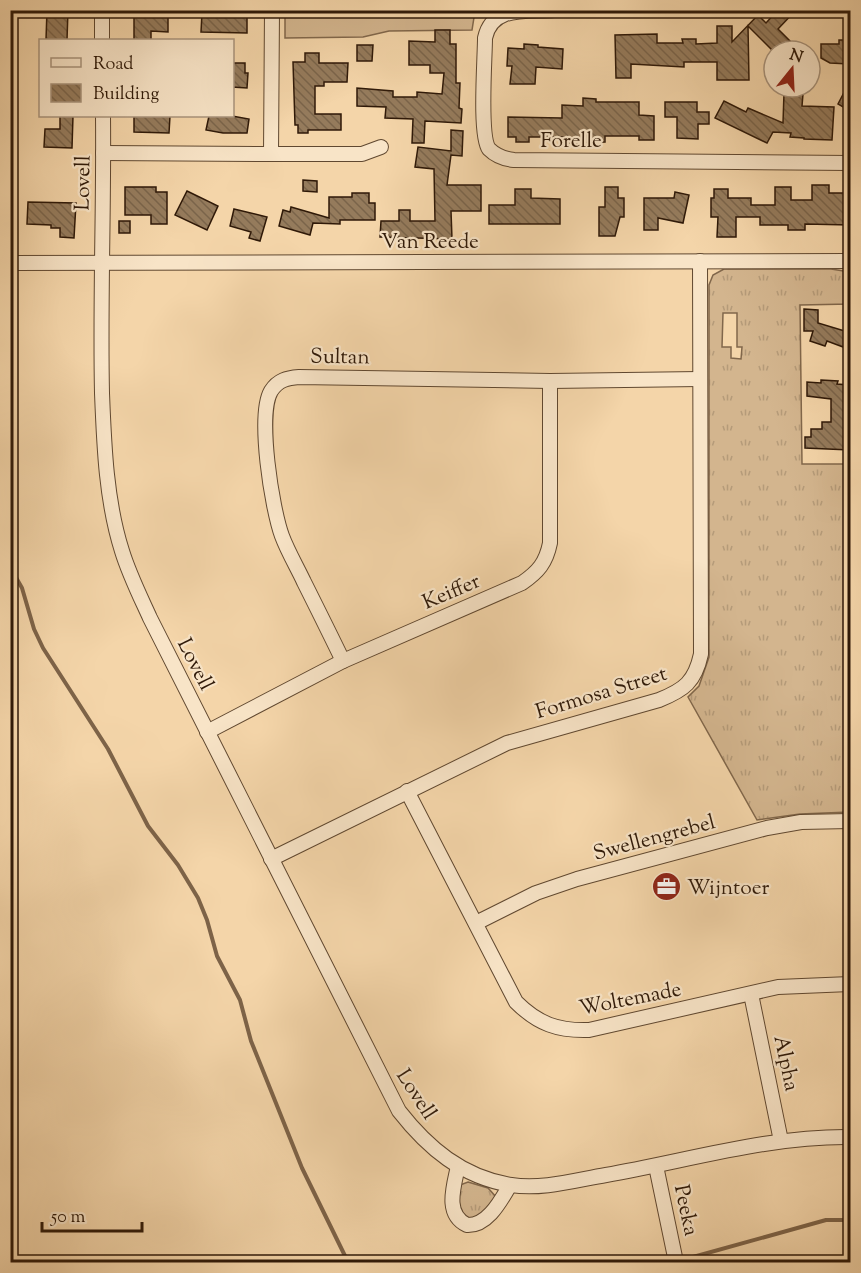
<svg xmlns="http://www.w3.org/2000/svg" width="861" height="1273" font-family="'Sorts Mill Goudy',serif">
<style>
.grass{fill:url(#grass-tufts);stroke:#81674b;stroke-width:1.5;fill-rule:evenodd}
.green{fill:#d3b58e;stroke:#81674b;stroke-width:1.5}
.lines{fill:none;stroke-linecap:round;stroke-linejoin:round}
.stream{stroke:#7d6348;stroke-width:4}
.building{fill:url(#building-back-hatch);stroke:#2f1908;stroke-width:1.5}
.minor-casing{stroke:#604830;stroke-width:16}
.minor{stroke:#f8e4c7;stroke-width:14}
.labels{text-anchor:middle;stroke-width:4.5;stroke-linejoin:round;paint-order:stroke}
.street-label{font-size:21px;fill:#2f1908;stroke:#f8e4c7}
.poi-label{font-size:21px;fill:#2f1908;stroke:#f8e4c7;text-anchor:start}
</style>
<defs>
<pattern id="grass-tufts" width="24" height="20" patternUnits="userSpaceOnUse" patternTransform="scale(1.5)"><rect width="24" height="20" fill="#d3b58e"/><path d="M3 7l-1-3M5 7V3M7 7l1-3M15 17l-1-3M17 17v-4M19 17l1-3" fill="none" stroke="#b59b79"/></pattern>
<pattern id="building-back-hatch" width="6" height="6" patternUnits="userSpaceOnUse" patternTransform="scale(1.5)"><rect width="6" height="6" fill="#957b5c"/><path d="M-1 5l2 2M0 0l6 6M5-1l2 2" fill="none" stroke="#7a644a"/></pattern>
</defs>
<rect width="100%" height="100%" fill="#f4d5a9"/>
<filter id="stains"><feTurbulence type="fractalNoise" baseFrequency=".00333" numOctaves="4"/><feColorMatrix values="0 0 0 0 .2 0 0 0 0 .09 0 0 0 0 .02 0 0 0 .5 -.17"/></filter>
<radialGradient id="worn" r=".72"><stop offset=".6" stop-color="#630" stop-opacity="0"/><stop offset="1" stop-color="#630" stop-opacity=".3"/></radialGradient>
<!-- grass -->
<g class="grass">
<path d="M724,269H831L850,272V304L800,305L802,464H850V812L800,814L757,820L688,697L699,686L709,657V285L713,275ZM723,313H737V347H742L741,359L731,358V347H722Z"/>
<polygon points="468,1182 488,1188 496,1197 492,1206 472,1221 460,1215 458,1193 460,1185"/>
</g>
<!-- green -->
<polygon class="green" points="285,11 285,10 475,11 472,30 389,31 363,37 285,38"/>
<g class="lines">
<!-- stream -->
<g class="stream">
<polyline points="10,567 22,588 34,629 43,648 108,749 148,826 178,865 198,898 207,920 217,956 240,1000 251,1041 302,1168 348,1262"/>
<polyline points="693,1257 826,1220 850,1220"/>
</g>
</g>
<!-- building -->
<g class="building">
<polygon points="47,10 68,10 67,40 46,40"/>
<polygon points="134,10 168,10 168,32 151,31 151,40 134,40"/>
<polygon points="229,10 244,10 244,17 247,17 247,33 201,32 202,13 229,14"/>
<polygon points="778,10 796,10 778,29 800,51 773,51 748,26 749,80 717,80 717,62 684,62 684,67 631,64 631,78 616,78 615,35 657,34 657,43 683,43 682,39 696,39 696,44 717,43 717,26 732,26 732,42 758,15 766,23"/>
<polygon points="435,30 450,30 450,44 456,44 456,83 460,83 459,108 462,109 461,123 425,121 424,143 412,143 413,119 385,118 386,107 357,106 357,88 393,91 393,97 417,97 417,92 442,94 444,73 430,73 430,65 409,65 409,41 435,42"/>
<polygon points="839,40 850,40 849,64 830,63 821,58 821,44 839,44"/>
<polygon points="524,44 538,45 538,47 563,49 562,69 536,67 535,84 510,84 512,66 507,66 508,48 524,49"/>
<polygon points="357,45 373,45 372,61 357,61"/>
<polygon points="305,53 319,53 319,63 348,63 347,82 324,82 324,86 315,86 315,114 341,114 341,130 308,130 308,133 298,133 298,125 295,125 293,62 305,62"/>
<polygon points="232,63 245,63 245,73 248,73 247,88 232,87"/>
<polygon points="850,81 850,111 838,104"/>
<polygon points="784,93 803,94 802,106 834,107 832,140 804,139 804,138 790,137 791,133 773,132 767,143 715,118 724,101 746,112 748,108 783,123"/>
<polygon points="583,98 596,99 596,102 639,102 639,115 654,116 654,140 639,140 639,136 605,136 605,142 566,143 566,137 529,137 529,142 516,142 516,137 508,137 508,117 562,118 562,105 583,106"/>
<polygon points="665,102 697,102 697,112 709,112 709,124 698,124 698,139 677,138 677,117 665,117"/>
<polygon points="60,116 73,116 72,148 44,147 45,129 60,129"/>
<polygon points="134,116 170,116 169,133 134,132"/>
<polygon points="209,116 232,116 249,119 247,133 223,133 206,130"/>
<polygon points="451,130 463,131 462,156 451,155 447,185 481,185 481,211 451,211 452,239 380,237 381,221 399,221 399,210 410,210 410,221 435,221 434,169 415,167 418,147 451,151"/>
<polygon points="303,180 317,181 317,192 303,191"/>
<polygon points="812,185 829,185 829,193 850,193 850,225 805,224 805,230 788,230 788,225 760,225 760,217 736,217 736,237 717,237 718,217 711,217 711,198 714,198 714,189 728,189 728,198 751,198 751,205 775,205 775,187 791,187 791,200 812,200"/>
<polygon points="125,187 156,187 156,192 167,192 167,224 151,224 151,215 125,215"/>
<polygon points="605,187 618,187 618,198 624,198 624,217 620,217 615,236 599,236 599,207 605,207"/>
<polygon points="515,189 531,189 531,198 560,199 560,224 489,224 489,205 515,205"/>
<polygon points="187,191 218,206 207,230 175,215"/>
<polygon points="675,192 689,195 683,223 658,218 658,230 644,230 644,198 674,198"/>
<polygon points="352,193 369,193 369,203 375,203 375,220 340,220 340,224 313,223 310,235 279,226 283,210 290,212 291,207 329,218 329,197 352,197"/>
<polygon points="28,202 76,203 74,238 60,237 60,228 51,228 51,225 27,224"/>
<polygon points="234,209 267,217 260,241 249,238 251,232 230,226"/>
<rect x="119" y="221" width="11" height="12"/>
<polygon points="804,309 818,310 818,323 848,332 843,347 827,341 825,346 810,341 813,331 804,331"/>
<polygon points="821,380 838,381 837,384 849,385 848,412 850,412 850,450 805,448 805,437 811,437 811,429 822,429 822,422 831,422 831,399 807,396 807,382 821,383"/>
</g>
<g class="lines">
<defs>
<g id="minor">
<polyline points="102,10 102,40"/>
<path d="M554,10C527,12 492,5 485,38C485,59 479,135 489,149C496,156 505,159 514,160L850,163"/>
<path d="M103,116C104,208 100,300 102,393C104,444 106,501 122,551C129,574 140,596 150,618L399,1111C428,1148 462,1177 511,1185C542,1190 576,1180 606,1175C687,1161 768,1136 850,1137"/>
<polyline points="103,153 271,154 272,10"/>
<polyline points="271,154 362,154 381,147"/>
<polyline points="10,263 850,261"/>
<path d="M343,661C330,634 317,608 304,582C297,567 288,552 282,536C272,509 257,415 271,391C278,380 287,378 299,377L550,381L700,379"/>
<path d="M207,732L343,661L522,583C538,572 546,563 550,543V381"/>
<path d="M407,791L516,1002C538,1024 558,1031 589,1030L778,987L850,984"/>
<path d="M271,859L507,743L659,700C684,690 695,682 701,654L700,261"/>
<polyline points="476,923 536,893 577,879 767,828 801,822 850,821"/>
<polyline points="751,994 781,1141"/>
<path d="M458,1166C454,1186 444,1214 467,1225C488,1226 501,1200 510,1185"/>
<polyline points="656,1166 676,1262"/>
</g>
</defs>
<!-- minor casing -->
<use href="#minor" class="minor-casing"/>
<!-- minor -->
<use href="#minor" class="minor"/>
</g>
<!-- icons -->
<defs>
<symbol id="office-disc" viewBox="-11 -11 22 22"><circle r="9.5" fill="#8f2418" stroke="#f8e4c7"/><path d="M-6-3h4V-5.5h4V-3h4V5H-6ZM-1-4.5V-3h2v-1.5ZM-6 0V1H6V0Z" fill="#fff"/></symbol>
</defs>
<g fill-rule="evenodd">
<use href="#office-disc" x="650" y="870" width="33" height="33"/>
</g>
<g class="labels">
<!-- street labels -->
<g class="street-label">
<text x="571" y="147">Forelle</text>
<text transform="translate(82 183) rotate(-89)" y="7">Lovell</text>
<text x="430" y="248">Van Reede</text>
<text transform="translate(340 356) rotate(1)" y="7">Sultan</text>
<text transform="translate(451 591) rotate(-23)" y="7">Keiffer</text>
<text transform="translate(196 664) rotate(63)" y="7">Lovell</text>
<text transform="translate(601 692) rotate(-17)" y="7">Formosa Street</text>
<text transform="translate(654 837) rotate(-15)" y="7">Swellengrebel</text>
<text transform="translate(630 998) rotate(-11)" y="7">Woltemade</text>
<text transform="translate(787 1063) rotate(78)" y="7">Alpha</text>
<text transform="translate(417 1094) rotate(57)" y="7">Lovell</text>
<text transform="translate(687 1210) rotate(78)" y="7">Peeka</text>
</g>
<!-- poi labels -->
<g class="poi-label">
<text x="687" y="894">Wijntoer</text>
</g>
</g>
<!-- margin -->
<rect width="861" height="1273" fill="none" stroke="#f4d5a9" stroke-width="36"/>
<rect x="12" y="12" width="837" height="1249" fill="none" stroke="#2f1908" stroke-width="3"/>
<rect x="18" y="18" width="825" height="1237" fill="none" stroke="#2f1908" stroke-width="1.5"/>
<!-- legend -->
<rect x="39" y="39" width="195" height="78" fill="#f8e4c7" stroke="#a8937b" stroke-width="1.5"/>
<rect x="51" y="58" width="30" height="9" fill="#f8e4c7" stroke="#a8937b" stroke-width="1.5"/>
<text x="93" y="69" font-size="18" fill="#2f1908">Road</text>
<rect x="51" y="84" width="30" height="18" fill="url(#building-back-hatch)" stroke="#a8937b" stroke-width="1.5"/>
<text x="93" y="99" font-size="18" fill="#2f1908">Building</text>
<!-- north arrow -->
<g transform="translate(792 69) rotate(18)"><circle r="28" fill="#f8e4c7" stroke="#a8937b" stroke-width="1.5"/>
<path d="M0-4.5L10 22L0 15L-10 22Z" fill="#8f2418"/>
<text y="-9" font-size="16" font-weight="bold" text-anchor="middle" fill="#2f1908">N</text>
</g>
<!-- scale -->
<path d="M42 1222v9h100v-9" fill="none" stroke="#2f1908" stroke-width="3"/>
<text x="51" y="1222" font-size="18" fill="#2f1908" stroke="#f8e4c7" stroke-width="4.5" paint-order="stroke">50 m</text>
<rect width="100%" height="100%" filter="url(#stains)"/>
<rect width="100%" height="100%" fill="url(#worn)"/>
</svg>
